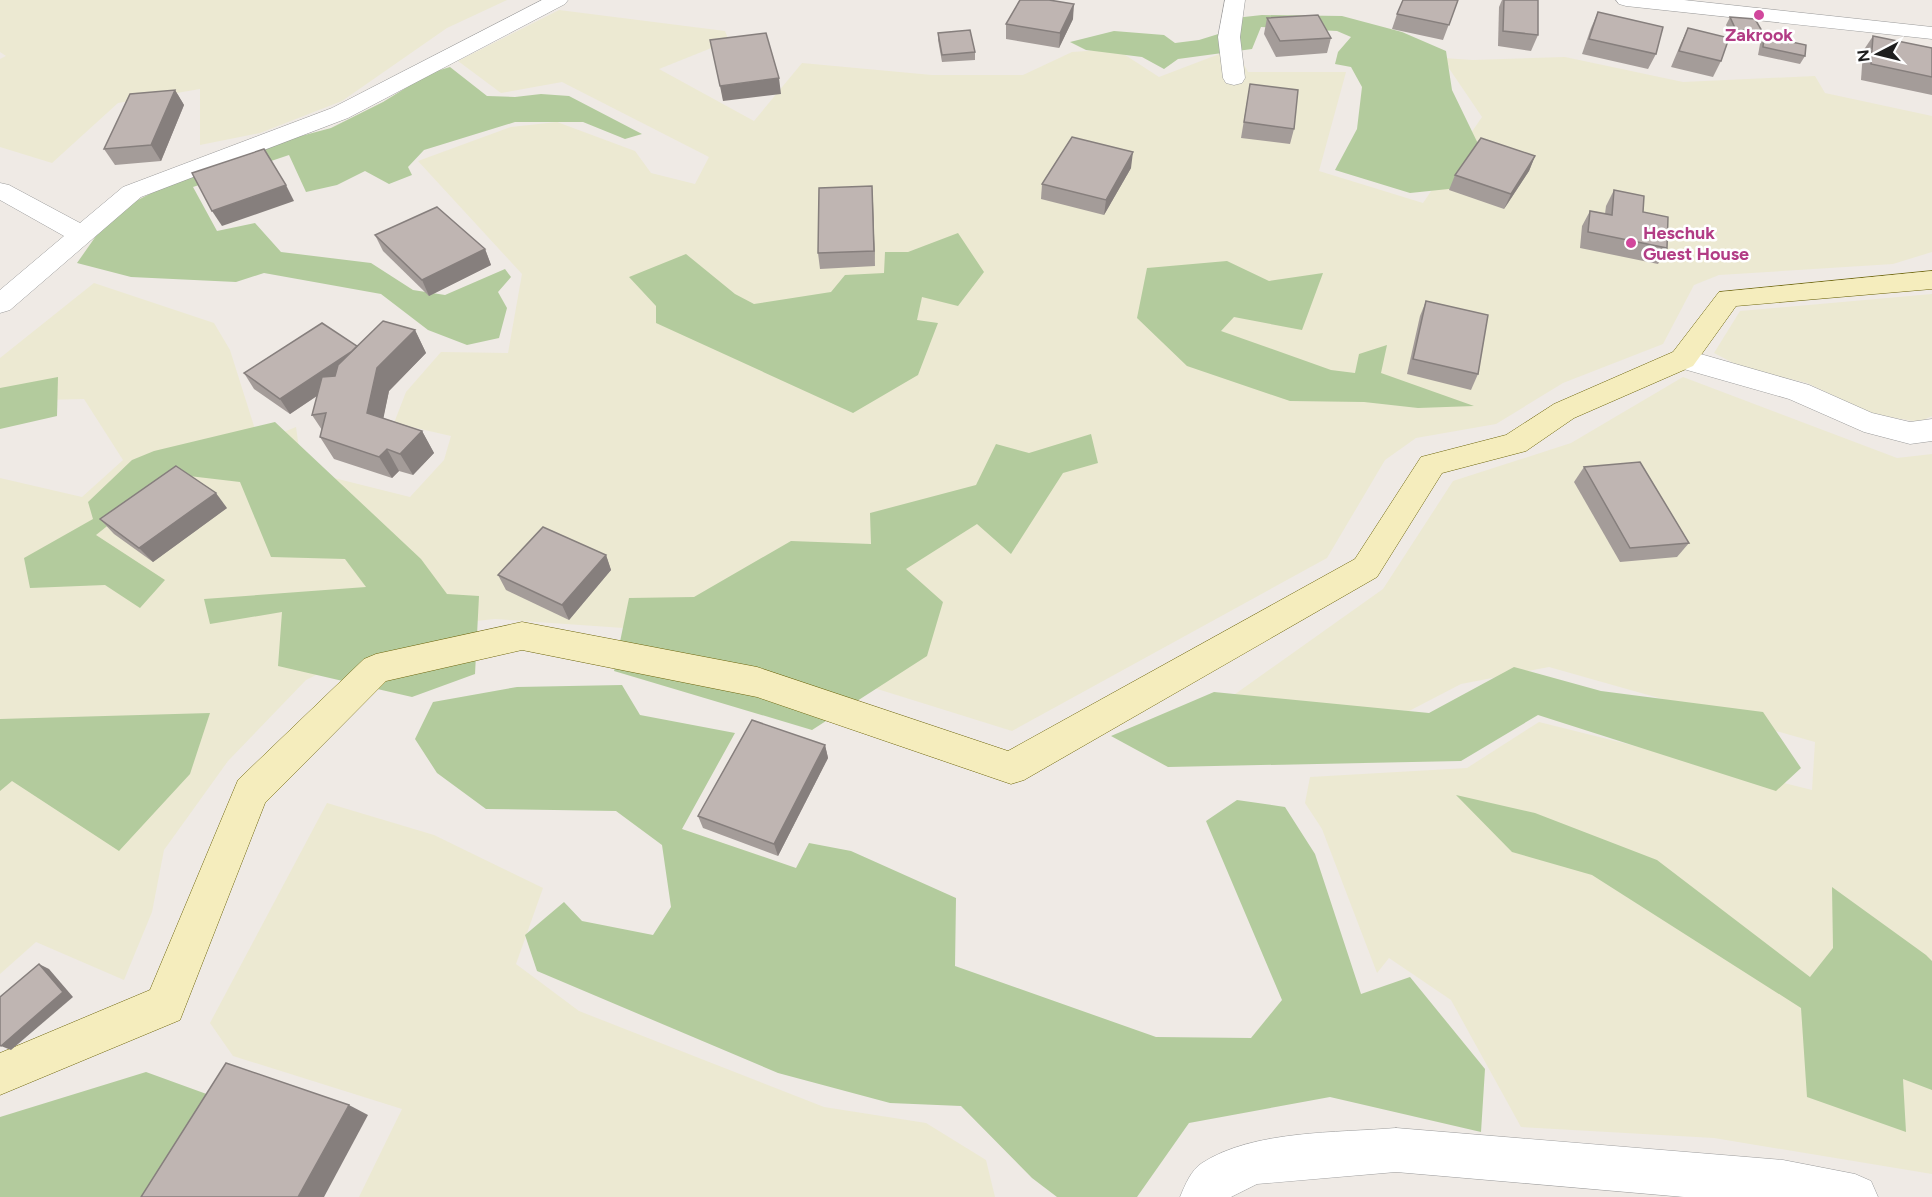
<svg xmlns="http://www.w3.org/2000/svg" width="1932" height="1197" font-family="Figtree,sans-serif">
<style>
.farmland{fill:#ece9d2}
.forest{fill:#b3cb9d}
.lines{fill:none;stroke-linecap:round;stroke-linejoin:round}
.minor-casing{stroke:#9b9b9b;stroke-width:1}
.tertiary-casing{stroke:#9b9b9b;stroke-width:1}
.secondary-casing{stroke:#6e660d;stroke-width:1}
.minor{fill:#fff;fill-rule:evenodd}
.tertiary{fill:#fff;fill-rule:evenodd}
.secondary{fill:#f5edbd;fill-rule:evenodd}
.wall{fill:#a49c99}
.shaded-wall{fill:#867f7d}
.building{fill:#bfb5b2;stroke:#867f7d;stroke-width:1.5}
.hotel-dot{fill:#d1479c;stroke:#fff;stroke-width:2}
.labels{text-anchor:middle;stroke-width:5;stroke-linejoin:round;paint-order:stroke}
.far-hotel-label{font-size:18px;font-weight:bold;fill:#b23c85;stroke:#fff}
</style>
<rect width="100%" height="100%" fill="#efeae5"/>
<!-- farmland -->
<g class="farmland">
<polygon points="0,0 507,0 447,28 342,101 260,133 200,145 200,89 118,103 52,163 0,147 0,59 6,56 0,52"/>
<polygon points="559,10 725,31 729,41 659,69 754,121 802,63 932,75 1023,75 1072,52 1116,49 1159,77 1235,48 1248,72 1346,72 1319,171 1423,203 1482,117 1442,58 1473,60 1565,57 1683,82 1815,76 1825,93 1932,116 1932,252 1893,264 1719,275 1694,285 1663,344 1563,383 1496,424 1416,438 1385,460 1327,558 1012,731 794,663 638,629 495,619 409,628 306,680 228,761 164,850 152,912 124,980 36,942 0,974 0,478 82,497 123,460 84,399 0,401 0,358 94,283 214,323 230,350 259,442 296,427 302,470 410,497 444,460 451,436 394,423 406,392 441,352 508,353 522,274 418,161 511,127 557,122 635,151 651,173 695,184 709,157 562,82 501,93 458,61"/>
<polygon points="1932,294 1932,416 1919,422 1872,414 1807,383 1741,367 1714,353 1740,311"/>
<polygon points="1683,377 1897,458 1932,454 1932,1174 1714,1138 1521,1127 1451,1000 1389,958 1377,973 1322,829 1305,803 1310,777 1467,768 1539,722 1812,790 1815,742 1549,667 1461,684 1409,711 1231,697 1383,589 1453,481 1571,443"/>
<polygon points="327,803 434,835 543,888 516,964 579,1011 824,1107 926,1123 986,1160 995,1197 359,1197 402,1109 233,1056 210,1023"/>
</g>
<!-- forest -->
<g class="forest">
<polygon points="1262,15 1342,16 1402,32 1446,51 1452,90 1482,152 1458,188 1410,193 1335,170 1357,129 1362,87 1351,67 1335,64 1338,52 1351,37 1337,31 1261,27 1252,49 1178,59 1164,69 1142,57 1086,50 1070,42 1114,31 1164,35 1175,43 1199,40 1228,31 1226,19"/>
<polygon points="450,67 487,96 515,97 541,94 569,96 642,134 625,139 583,122 515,122 424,150 408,167 412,175 389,184 365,171 337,185 306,192 289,155 193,187 217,231 255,223 281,252 371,263 413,290 445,295 505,269 511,277 498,292 507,308 499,338 467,345 428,330 381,294 264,273 236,282 131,277 77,263 96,236 134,202 171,183 286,140 331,128 383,102 430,73"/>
<polygon points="958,233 984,272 958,306 922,297 917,320 938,323 918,375 853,413 656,323 656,306 629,277 686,254 735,294 754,304 831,292 845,275 884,273 885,252 908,252"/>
<polygon points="1227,261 1269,281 1323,273 1302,330 1234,317 1221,331 1331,370 1355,373 1359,354 1387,345 1381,373 1474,406 1418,408 1364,402 1290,401 1187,366 1137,318 1147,268"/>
<polygon points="58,377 57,416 0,429 0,388"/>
<polygon points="275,422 421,559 447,594 479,596 475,674 412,697 278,666 282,612 210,624 204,599 366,587 345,559 271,557 240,482 172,474 96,535 165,580 140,608 105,585 30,588 24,558 93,519 88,502 132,460 154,451"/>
<polygon points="1091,434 1098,463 1063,473 1011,554 977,524 906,569 943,602 927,656 812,730 614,671 629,598 694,597 791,541 871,544 870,513 976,485 996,444 1029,453"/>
<polygon points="1514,667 1601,691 1763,712 1801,768 1776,791 1538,715 1461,761 1168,767 1111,736 1214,692 1429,713"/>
<polygon points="622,685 640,715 735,733 682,829 796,868 809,843 851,851 956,898 955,966 1156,1037 1251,1038 1282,1000 1206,821 1237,800 1285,807 1315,854 1361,994 1410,977 1485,1069 1481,1132 1330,1097 1189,1123 1137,1197 1057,1197 1032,1178 961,1106 890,1103 778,1073 537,971 525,935 564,902 582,921 653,935 671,907 662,845 616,811 486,809 437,773 415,739 433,702 517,687"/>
<polygon points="210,713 190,774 119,851 12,781 0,791 0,719"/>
<polygon points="1456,795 1535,813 1657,860 1810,977 1833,948 1832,887 1926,955 1932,961 1932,1090 1903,1079 1906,1132 1807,1097 1801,1008 1592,875 1512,852"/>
<polygon points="146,1072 212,1096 149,1197 0,1197 0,1117"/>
</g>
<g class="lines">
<defs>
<g id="minor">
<polygon points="542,0 568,0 565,4 348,118 141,197 10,310 0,313 0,290 64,236 0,200 0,183 9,185 80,223 123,187 332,108"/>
<polygon points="1225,0 1245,0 1240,37 1245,78 1242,83 1234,85 1226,83 1223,78 1218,37"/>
<polygon points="1683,349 1809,385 1872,413 1910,422 1932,419 1932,441 1910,444 1864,432 1789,399 1673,366 1669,359 1673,352"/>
<path d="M1396,1128L1783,1160L1855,1174L1871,1181L1878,1197H1684L1396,1172L1257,1184L1231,1197H1180C1185,1185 1191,1170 1202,1163C1253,1130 1337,1133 1396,1128Z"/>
</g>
<polygon id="tertiary" points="1616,0 1684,0 1932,27 1932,39 1626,6 1619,4"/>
<polygon id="secondary" points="1932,271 1932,289 1736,306 1693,366 1574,418 1526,451 1442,473 1377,577 1024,780 1011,784 757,697 522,650 386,681 265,803 180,1020 0,1095 0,1053 150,990 238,780 364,659 376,654 522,622 757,667 1008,751 1355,559 1421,457 1506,435 1554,404 1673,352 1719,292"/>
</defs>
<!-- minor casing -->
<use href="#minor" class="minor-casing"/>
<!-- tertiary casing -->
<use href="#tertiary" class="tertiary-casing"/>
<!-- secondary casing -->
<use href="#secondary" class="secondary-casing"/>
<!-- minor -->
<use href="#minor" class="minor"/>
<!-- tertiary -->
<use href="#tertiary" class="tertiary"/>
<!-- secondary -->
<use href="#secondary" class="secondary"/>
</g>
<!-- wall -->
<g class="wall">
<polygon points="1458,0 1443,40 1392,29 1397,14"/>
<polygon points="1502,0 1538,0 1538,35 1531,51 1498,46 1499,7"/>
<polygon points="1598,12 1656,54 1648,69 1582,54 1591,28"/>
<polygon points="1730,17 1762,31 1758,39 1732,37 1726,25"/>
<polygon points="1267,18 1331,38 1327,53 1276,57 1264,34"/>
<polygon points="1073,19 1059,48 1006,39 1006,24"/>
<polygon points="1688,28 1721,61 1713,77 1671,67 1681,43"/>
<polygon points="938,33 975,52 975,60 942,62 938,40"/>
<polygon points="1764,36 1805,56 1800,64 1758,55 1760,44"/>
<polygon points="1873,36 1932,48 1932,95 1861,80 1863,51"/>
<polygon points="1250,84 1294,129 1290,144 1241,138"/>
<polygon points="175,90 184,105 161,161 115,165 104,149"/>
<polygon points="1535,156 1529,171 1504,209 1449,190 1455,175"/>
<polygon points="1131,168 1104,215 1041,199 1042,184"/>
<polygon points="872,186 875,266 820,269 818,253"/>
<polygon points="1614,190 1643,212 1667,248 1658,264 1580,248 1582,226 1590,211 1605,214 1606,206"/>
<polygon points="375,235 485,249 491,265 429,296 383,251"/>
<polygon points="1426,301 1478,374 1471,390 1407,374 1420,316"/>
<polygon points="415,330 426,353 389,391 383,418 422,431 434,453 413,475 399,471 392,478 334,459 320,437 322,430 312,415 317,396 290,414 254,389 244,373 357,346"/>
<polygon points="1584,467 1689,543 1677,557 1620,562 1574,482"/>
<polygon points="227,508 153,562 114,534 100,519"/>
<polygon points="606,555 611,570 569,620 506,590 498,575"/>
<polygon points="825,745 828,758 778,856 703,828 698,816"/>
</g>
<!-- shaded-wall -->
<g class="shaded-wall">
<polygon points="1074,4 1073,19 1059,48 1060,33"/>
<polygon points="779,78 781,94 723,101 720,86"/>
<polygon points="175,90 184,105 161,161 151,145"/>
<polygon points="1133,152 1131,168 1104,215 1106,200"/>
<polygon points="1535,156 1529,171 1504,209 1511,194"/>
<polygon points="286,185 294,201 222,226 212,211"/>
<polygon points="872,186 873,202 875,266 874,251"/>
<polygon points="485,249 491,265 429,296 422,280"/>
<polygon points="415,330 426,353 389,391 380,435 367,413 377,368"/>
<polygon points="358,347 367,362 290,414 280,399"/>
<polygon points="422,431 434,453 413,475 400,454"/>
<polygon points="387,449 399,471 392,478 379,457"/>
<polygon points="216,493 227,508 153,562 139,548"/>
<polygon points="606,555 611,570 569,620 562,605"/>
<polygon points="825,745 828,758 778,856 774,844"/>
<polygon points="39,964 49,969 73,997 11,1050 1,1046"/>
<polygon points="349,1105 368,1115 324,1197 298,1197"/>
</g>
<!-- building -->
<g class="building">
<polygon points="1020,0 1049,0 1074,4 1060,33 1006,24"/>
<polygon points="1403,0 1458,0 1449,25 1397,14"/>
<polygon points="1504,0 1538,0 1538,35 1503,31"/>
<polygon points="1598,12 1663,27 1656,54 1589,39"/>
<polygon points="1318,15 1331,38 1280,41 1267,18"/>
<polygon points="1730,17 1755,19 1762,31 1736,30"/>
<polygon points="1688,28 1729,38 1721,61 1679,51"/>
<polygon points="970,30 975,52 942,55 938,33"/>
<polygon points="766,33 779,78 720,86 710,40"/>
<polygon points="1764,36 1806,45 1805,56 1763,47"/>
<polygon points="1873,36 1932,48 1932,77 1871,64"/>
<polygon points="1250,84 1298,90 1294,129 1244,122"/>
<polygon points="175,90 151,145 104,149 130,94"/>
<polygon points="1072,137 1133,152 1106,200 1042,184"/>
<polygon points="1481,138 1535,156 1511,194 1455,175"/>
<polygon points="264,149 286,185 212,211 192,173"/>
<polygon points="872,186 874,251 818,253 819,188"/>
<polygon points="1614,190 1644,196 1643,212 1668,217 1667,248 1588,232 1590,211 1612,215"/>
<polygon points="437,207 485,249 422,280 375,235"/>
<polygon points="1426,301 1488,315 1478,374 1413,359"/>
<polygon points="383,321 415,330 377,368 367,413 422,431 400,454 387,449 379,457 320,437 326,413 312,415 322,377 335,376 338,365"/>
<polygon points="322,323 357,346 351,352 280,399 244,373"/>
<polygon points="1640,462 1689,543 1630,548 1584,467"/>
<polygon points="176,466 216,493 139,548 100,519"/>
<polygon points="543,527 606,555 562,605 498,575"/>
<polygon points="752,720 825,745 774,844 698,816"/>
<polygon points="39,964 63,992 1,1046 0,1045 0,997"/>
<polygon points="226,1063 349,1105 298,1197 141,1197"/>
</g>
<!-- markers -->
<g class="hotel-dot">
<circle cx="1759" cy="15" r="6"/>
<circle cx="1631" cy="243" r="6"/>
</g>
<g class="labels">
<!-- far-hotel labels -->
<g class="far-hotel-label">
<text x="1759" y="41">Zakrook</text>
<text x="1643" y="239" text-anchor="start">Heschuk<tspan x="1643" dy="21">Guest House</tspan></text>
</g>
</g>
<!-- north arrow -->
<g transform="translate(1878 54) rotate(263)" stroke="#ffffff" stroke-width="4.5" paint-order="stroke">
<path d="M0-4.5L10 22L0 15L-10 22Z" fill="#1e1e1e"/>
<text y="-9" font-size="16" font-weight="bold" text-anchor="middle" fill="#1e1e1e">N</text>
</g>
</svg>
